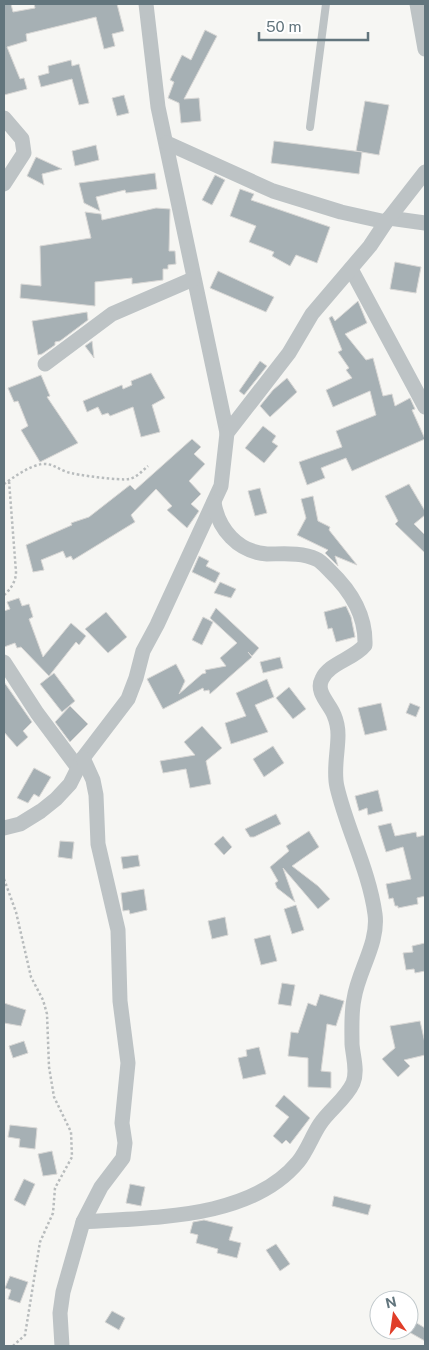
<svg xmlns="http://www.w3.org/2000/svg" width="429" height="1350" font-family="'Public Sans',sans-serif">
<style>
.building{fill:#a6b0b4;stroke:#d8d7d5}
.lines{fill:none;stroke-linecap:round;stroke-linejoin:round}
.path{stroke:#b8bcbd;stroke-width:2.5;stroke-dasharray:2.5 2.5;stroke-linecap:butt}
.service{stroke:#bdc3c5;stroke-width:8}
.minor{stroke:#bdc3c5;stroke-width:15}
</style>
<rect width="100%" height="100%" fill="#f6f6f3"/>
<!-- building -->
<g class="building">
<polygon points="4,4 11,4 13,12 35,8 34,4 117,4 124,31 112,34 115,46 104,49 96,17 26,34 27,41 7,47 20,79 24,78 27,89 4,95"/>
<polygon points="205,30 217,36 184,99 199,98 201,121 181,123 179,103 168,98 174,82 170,80 182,55 191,60"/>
<polygon points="71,60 72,66 79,64 89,103 79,105 72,79 41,87 38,76 49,73 48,66"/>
<polygon points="124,95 129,113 117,116 112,98"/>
<polygon points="365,101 389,105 379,155 356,151"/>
<polygon points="274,141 362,152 359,174 271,163"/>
<polygon points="96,145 99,160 75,166 72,151"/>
<polygon points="36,157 62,169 42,174 44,185 27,176"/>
<polygon points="155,173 157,189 126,193 125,190 96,197 100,211 84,203 79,183"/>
<polygon points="215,175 225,180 212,205 202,200"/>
<polygon points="240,189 254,194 251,200 330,227 317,263 296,255 290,266 272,256 274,252 249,242 256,226 230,216"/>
<polygon points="156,208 170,209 169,251 175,251 176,264 168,265 168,269 163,269 163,280 132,284 132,278 95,282 95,306 20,298 21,284 41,286 40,246 91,238 85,212 101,214 102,220"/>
<polygon points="395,262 421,267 416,293 390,289"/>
<polygon points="218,271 274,297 266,312 210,288"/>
<polygon points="358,301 367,323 345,334 366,360 373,358 383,396 392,394 395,406 410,398 415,409 412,410 425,439 352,471 346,458 321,468 325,478 307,485 299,462 342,447 336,431 376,415 370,391 333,407 326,390 352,378 346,370 349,368 338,352 342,350 329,318 332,316 335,321"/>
<polygon points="87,312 88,320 60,341 55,342 55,345 42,354 38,355 32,321"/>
<polygon points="92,341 94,358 85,346"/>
<polygon points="260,361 267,366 244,395 239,391"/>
<polygon points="151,373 165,398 152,405 160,432 141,437 133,407 110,416 108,413 102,415 98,407 87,412 83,401 122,385 123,389 132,385 131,381"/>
<polygon points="41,375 50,396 47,397 78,443 40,462 21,430 28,426 18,401 14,402 8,388"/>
<polygon points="287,378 297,392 270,417 260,406 273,390"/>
<polygon points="263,426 276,436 272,442 278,446 264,463 245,448"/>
<polygon points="192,439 201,447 194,454 205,464 189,481 201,494 191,504 199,511 187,528 167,510 172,506 156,489 131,515 135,522 73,560 71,556 66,558 63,551 41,560 44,570 33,572 26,545 72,525 71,523 89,517 130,485 135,490"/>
<polygon points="409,484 425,511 425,515 414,524 425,535 425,553 395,524 398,521 385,496"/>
<polygon points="260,488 267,513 255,516 248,491"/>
<polygon points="313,496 318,521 330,527 329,530 357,565 335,556 338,566 325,553 328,550 297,535 306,518 301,499"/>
<polygon points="199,556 209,561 206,566 220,573 215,583 192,572"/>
<polygon points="220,582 236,589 231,598 214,593"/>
<polygon points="19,598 22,606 29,604 33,617 29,619 43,657 71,623 86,636 79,645 76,642 49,676 21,647 17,648 15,643 4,647 4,611 10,609 7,602"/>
<polygon points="346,606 351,617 355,637 336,642 332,628 328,629 324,612"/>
<polygon points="216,608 259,648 252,656 248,652 252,657 210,694 209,690 204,691 203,688 163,709 147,679 176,664 185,681 179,694 202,674 206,673 205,670 226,666 220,658 237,643 210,618"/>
<polygon points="106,612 127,637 108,653 85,629"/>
<polygon points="203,617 213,622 202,645 192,640"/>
<polygon points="280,657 283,668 263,673 260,662"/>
<polygon points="54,673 75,701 62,712 40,684"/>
<polygon points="267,679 274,697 255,705 268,732 231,744 225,723 246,716 236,693"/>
<polygon points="4,682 32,722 23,731 28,737 17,747 4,732"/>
<polygon points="289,687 306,709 293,719 276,698"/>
<polygon points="381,703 387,730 365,735 358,708"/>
<polygon points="410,703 420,707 416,717 406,713"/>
<polygon points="70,706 88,724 70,742 55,722"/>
<polygon points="202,726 222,748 206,761 211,784 190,788 186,769 163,773 160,761 195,755 184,742"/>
<polygon points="273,746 284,763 264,777 253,759"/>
<polygon points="34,768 51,777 39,797 34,794 28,803 17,798"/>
<polygon points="378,790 383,811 368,815 367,808 359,811 355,796"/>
<polygon points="276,814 281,824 254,837 250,837 245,829"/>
<polygon points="391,823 395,836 416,832 417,837 425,835 425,896 417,898 418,904 398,908 398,906 395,906 393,898 389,899 386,884 411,879 403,847 386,852 378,826"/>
<polygon points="309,831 319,847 292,866 318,886 330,899 318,909 283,868 295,902 277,888 275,883 278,881 270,867 289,851 286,846"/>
<polygon points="223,836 232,847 224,855 214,844"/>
<polygon points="60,841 74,842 72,859 58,857"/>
<polygon points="138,855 140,866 123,869 121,857"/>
<polygon points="144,889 147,910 130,914 129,910 123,911 121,893"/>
<polygon points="296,905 304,930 292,934 284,909"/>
<polygon points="225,917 228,935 212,939 208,921"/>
<polygon points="270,935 277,961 261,965 254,939"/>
<polygon points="425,943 425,971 415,973 414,969 406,970 403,953 413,952 412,946"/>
<polygon points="282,983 295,985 291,1006 278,1004"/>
<polygon points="320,994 344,1001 336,1026 327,1024 321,1071 331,1072 331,1088 308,1087 308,1058 288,1056 291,1032 298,1033 308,1003 316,1006"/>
<polygon points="4,1003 26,1010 21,1026 4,1023"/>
<polygon points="420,1021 425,1043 425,1055 404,1060 410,1066 398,1077 382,1059 395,1048 390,1026"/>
<polygon points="24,1041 28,1053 13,1058 9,1046"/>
<polygon points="259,1047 266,1074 243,1079 238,1058 247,1056 246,1050"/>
<polygon points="284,1095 310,1118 290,1144 286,1140 282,1144 273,1136 289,1117 275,1106"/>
<polygon points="10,1125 37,1128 35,1149 19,1147 20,1139 8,1137"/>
<polygon points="52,1151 57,1174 43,1176 38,1154"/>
<polygon points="24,1179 35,1184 25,1206 14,1200"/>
<polygon points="130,1184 145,1187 141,1206 126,1203"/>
<polygon points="334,1196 371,1205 368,1215 332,1206"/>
<polygon points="204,1220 233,1227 229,1240 241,1243 237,1258 217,1253 218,1249 196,1243 198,1235 190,1233 193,1222"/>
<polygon points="276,1244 290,1264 280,1271 266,1250"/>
<polygon points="10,1276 28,1282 20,1303 8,1299 11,1290 5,1288"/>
<polygon points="112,1311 125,1318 119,1330 105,1322"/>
<polygon points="415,1322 425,1328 425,1341 409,1332"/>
</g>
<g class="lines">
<!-- path -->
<g class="path">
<path d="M4,484C14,477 29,466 42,464C52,463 58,469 67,472C75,475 122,481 129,479C136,478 142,471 148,466"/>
<path d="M4,595C11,589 16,581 16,572L9,481"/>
<polyline points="4,879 16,912 31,977 43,1000 47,1014 49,1067 54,1097 71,1132 72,1157 55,1188 53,1213 40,1242 25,1335 13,1346"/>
</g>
<!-- service -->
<polyline class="service" points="310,127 326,4"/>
<!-- minor -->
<g class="minor">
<polyline points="146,4 158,107 227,433"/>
<polyline points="417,4 425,49"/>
<polyline points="4,118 22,139 24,153 4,184"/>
<polyline points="167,143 273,191 341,212 386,222"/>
<polyline points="389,218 425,223"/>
<polyline points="351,269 425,407"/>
<polyline points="45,364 112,314 193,279"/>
<polyline points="4,662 37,713 78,768"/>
<polyline points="4,828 20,824 41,811 56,799 70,784 83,758 128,699 136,678 143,651 157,625 221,486 227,433 289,353 312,314 370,246 386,222 425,172"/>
<path d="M83,1222C151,1217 250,1220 298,1162C307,1151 312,1136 320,1124C329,1110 346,1099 353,1083C358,1071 353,1057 352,1044C352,1030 351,1013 354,999C358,971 379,943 375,914C369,870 347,830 337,787C333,771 338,752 338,735C338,728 337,722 334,715C330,704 315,692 322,679C329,663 354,659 365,645C366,616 351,591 330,571C326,567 321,561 316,559C302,552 282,554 267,554C238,552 218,529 214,502"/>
<polyline points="62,1346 60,1313 63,1292 83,1222 101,1187 123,1158 125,1143 122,1123 128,1063 120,1001 118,930 98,844 96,795 93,780 83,758"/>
</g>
</g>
<!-- border -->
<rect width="429" height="1350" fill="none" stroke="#62757d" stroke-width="10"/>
<!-- north arrow -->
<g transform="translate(394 1315) rotate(347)"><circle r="24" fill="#ffffff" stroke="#c0c8cb"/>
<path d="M0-4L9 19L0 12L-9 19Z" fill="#e03e29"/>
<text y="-8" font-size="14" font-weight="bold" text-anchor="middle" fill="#62757d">N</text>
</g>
<!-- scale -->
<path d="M259 32v8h109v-8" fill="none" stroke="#62757d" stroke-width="2.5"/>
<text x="266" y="32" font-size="15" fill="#62757d" stroke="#ffffff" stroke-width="4" paint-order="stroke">50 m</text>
</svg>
